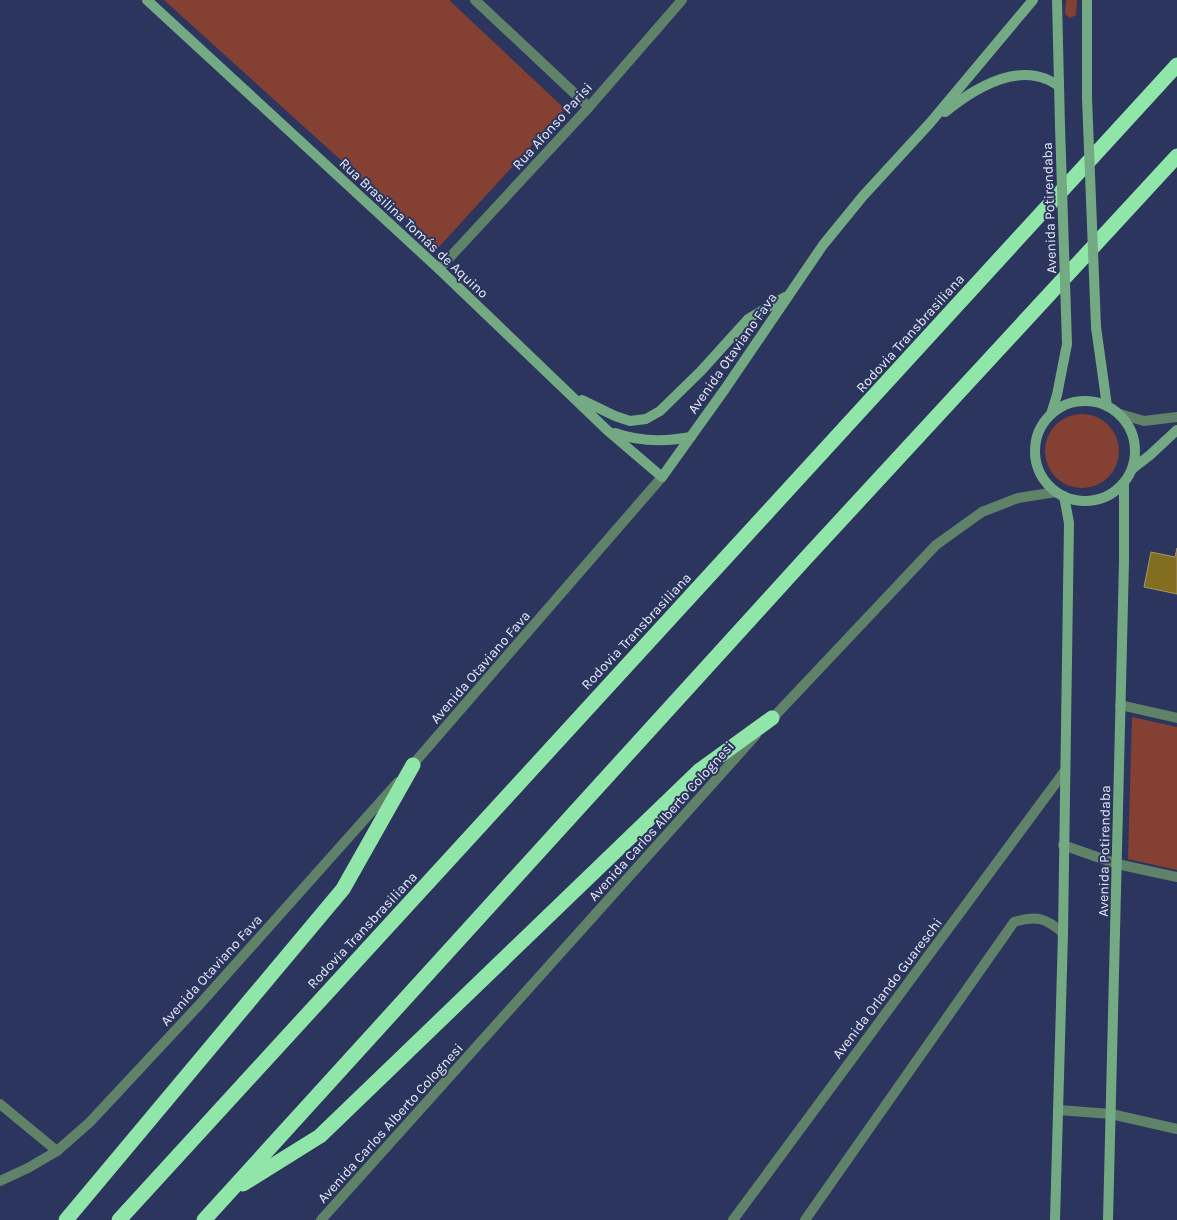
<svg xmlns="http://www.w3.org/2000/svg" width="1177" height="1220" font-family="Karla,sans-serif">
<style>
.green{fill:#844033}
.building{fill:#836d21;stroke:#a79763}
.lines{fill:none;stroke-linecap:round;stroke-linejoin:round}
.minor{stroke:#608269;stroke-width:10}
.tertiary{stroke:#608269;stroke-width:10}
.secondary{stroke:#74aa83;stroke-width:10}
.motorway{stroke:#90e6a8;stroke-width:15}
.secondary-bridge{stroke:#74aa83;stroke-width:10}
.labels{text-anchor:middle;stroke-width:4;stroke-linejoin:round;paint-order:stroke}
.street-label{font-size:14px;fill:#e6ebfb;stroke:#2c355d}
</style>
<rect width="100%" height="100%" fill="#2c355d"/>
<!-- green -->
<g class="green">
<polygon points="164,0 449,0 565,109 438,248"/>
<polygon points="1066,0 1077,0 1076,15 1070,18 1065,14"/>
<circle cx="1082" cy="451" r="37"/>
<polygon points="1132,717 1177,727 1177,870 1128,859"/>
</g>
<!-- building -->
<polygon class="building" points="1177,548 1177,594 1144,587 1151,552 1175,557"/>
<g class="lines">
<!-- minor -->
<g class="minor">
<polyline points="475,0 589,107"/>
<polyline points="439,269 589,107 682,0"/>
<polyline points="1120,414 1144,421 1177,417"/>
<polyline points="1063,845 1117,864"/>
<polyline points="0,1104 57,1151"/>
<polyline points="1059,1110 1111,1114 1177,1129"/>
</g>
<!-- tertiary -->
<g class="tertiary">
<polyline points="1120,705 1177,718"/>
<polyline points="768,723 936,545 982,512 1018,498 1056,492"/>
<polyline points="409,769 662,477"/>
<polyline points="1117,864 1177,877"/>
<polyline points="0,1181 28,1168 57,1151 90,1122 200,1004 398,782"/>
<polyline points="321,1220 756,735"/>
<polyline points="733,1220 1064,772"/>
<path d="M805,1220L1014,922C1036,915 1046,918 1063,933"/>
</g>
<!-- secondary -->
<g class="secondary">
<polyline points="147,0 439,269 607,430 662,477 725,389 823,245 863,196 930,123 1033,0"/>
<polyline points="1057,0 1060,126"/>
<polyline points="1087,98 1087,0"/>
<path d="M945,112C971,91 1011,65 1046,79C1050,80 1055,84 1059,86"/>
<polyline points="1096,327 1107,406"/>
<polyline points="582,400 615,416 630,421 646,419 660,411 701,371 748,319 785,297"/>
<circle cx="1085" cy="451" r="50"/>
<polyline points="1051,414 1057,395 1067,344"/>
<path d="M615,433C640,442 664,442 691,437"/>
<polyline points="1132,469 1150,455 1177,430"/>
<polyline points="1055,1220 1063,933 1069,523 1064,496"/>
<polyline points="1108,1220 1124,561 1124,483"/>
</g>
<!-- motorway -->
<g class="motorway">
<polyline points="243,1184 320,1136 700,770 772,718"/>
<polyline points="66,1220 343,889 413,765"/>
<polyline points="119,1220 1177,65"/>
<polyline points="204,1220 805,559 1177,156"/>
</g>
<!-- secondary-bridge -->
<g class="secondary-bridge">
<polyline points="1087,98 1096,327"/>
<polyline points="1060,126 1067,344"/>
</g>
</g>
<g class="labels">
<!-- street labels -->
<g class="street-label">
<text transform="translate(552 126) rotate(-48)" y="5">Rua Afonso Parisi</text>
<text transform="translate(1049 208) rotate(-92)" y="5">Avenida Potirendaba</text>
<text transform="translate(414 228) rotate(43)" y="5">Rua Brasilina Tomás de Aquino</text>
<text transform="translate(910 333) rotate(-48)" y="5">Rodovia Transbrasiliana</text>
<text transform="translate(732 353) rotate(-55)" y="5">Avenida Otaviano Fava</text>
<text transform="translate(636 631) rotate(-47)" y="5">Rodovia Transbrasiliana</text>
<text transform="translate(480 667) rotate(-49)" y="5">Avenida Otaviano Fava</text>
<text transform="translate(661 821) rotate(-48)" y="5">Avenida Carlos Alberto Colognesi</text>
<text transform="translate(1104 851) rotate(-89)" y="5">Avenida Potirendaba</text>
<text transform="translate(362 930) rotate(-47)" y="5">Rodovia Transbrasiliana</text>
<text transform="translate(211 970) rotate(-48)" y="5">Avenida Otaviano Fava</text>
<text transform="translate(887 988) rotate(-53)" y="5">Avenida Orlando Guareschi</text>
<text transform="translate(390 1123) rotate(-48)" y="5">Avenida Carlos Alberto Colognesi</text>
</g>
</g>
</svg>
